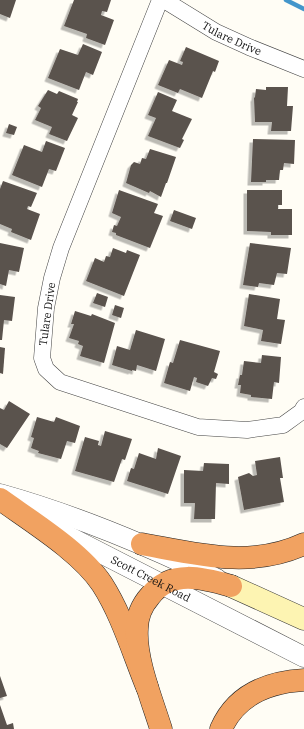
<svg xmlns="http://www.w3.org/2000/svg" width="304" height="729" font-family="'IBM Plex Serif',serif">
<style>
.lines{fill:none;stroke-linecap:round;stroke-linejoin:round}
.stream{stroke:#4396cb;stroke-width:4.5}
.building{fill:#5a524d;filter:url(#shadow)}
.minor-casing{stroke:#444;stroke-width:17}
.tertiary-casing{stroke:#444;stroke-width:21}
.secondary-casing{stroke:#333;stroke-width:23}
.motorway-casing{stroke:#222;stroke-width:23}
.minor{stroke:#fff;stroke-width:16}
.tertiary{stroke:#fff;stroke-width:20}
.secondary{stroke:#fdf4b2;stroke-width:22}
.motorway{stroke:#f1a261;stroke-width:22}
.labels{text-anchor:middle;stroke-width:4;stroke-linejoin:round;paint-order:stroke}
.street-label{font-size:11px;fill:#111;stroke:#fff}
</style>
<defs>
<filter id="shadow"><feDropShadow dx="-3.5" dy="3.5" stdDeviation="0" flood-color="#0004"/></filter>
</defs>
<rect width="100%" height="100%" fill="#fffdf5"/>
<g class="lines">
<!-- stream -->
<polyline class="stream" points="286,0 304,9"/>
</g>
<!-- building -->
<g class="building">
<polygon points="0,0 16,0 10,18 0,14"/>
<polygon points="74,0 111,0 107,12 102,11 101,15 114,20 105,45 86,38 87,34 64,26"/>
<polygon points="83,44 102,52 93,75 86,72 79,90 48,78 60,49 78,55"/>
<polygon points="186,47 219,61 215,72 213,71 202,98 180,89 178,93 158,85 169,60 182,65 183,62 180,61"/>
<polygon points="266,87 288,87 287,106 293,106 291,131 271,131 272,122 255,122 254,98 255,97 256,89 266,90"/>
<polygon points="48,90 57,94 59,91 78,99 77,102 78,102 72,115 78,118 67,141 49,134 52,127 35,120 41,108 38,106"/>
<polygon points="158,92 177,100 172,111 192,119 182,139 184,140 180,148 148,136 156,118 148,115"/>
<polygon points="9,124 17,127 14,135 6,133"/>
<polygon points="253,139 295,140 294,164 284,163 283,170 280,170 279,180 266,180 266,182 251,182"/>
<polygon points="46,141 65,148 56,171 49,169 42,187 12,175 24,145 42,152"/>
<polygon points="150,149 176,157 167,183 166,183 161,197 150,191 149,193 126,183 131,165 134,162 140,164 142,158 146,159"/>
<polygon points="3,181 37,193 31,207 28,206 27,209 40,214 31,240 11,232 12,229 0,224 0,189"/>
<polygon points="119,190 158,204 154,213 163,216 150,248 116,235 116,233 112,232 114,225 117,226 121,217 112,213"/>
<polygon points="247,190 282,190 282,205 278,205 278,209 292,209 292,235 271,235 271,232 247,231"/>
<polygon points="174,210 196,218 192,229 170,221"/>
<polygon points="0,243 24,248 19,272 9,270 6,286 0,284"/>
<polygon points="250,243 291,248 287,274 277,273 274,285 259,283 258,287 243,285"/>
<polygon points="113,248 126,253 127,250 140,255 124,296 86,281 95,258 104,262 106,256 110,257"/>
<polygon points="97,293 108,297 105,307 93,303"/>
<polygon points="249,294 280,299 277,319 285,320 281,344 261,341 263,330 244,326"/>
<polygon points="0,295 15,297 12,321 4,320 2,340 0,340"/>
<polygon points="115,305 124,308 121,318 112,315"/>
<polygon points="75,311 91,316 92,314 115,323 104,363 80,356 83,346 78,344 79,341 69,338 74,324 71,324"/>
<polygon points="136,330 165,339 156,371 137,365 136,371 132,370 132,371 112,365 117,346 130,350"/>
<polygon points="180,340 220,351 214,372 218,374 216,379 212,378 208,386 196,382 197,378 194,377 190,391 164,383 170,362 173,363"/>
<polygon points="0,347 5,348 3,374 0,373"/>
<polygon points="262,355 281,357 279,383 274,382 272,399 251,397 251,395 240,393 241,385 238,385 240,375 242,375 244,361 261,363"/>
<polygon points="9,401 30,414 7,448 0,444 0,408 4,410"/>
<polygon points="37,417 54,422 56,417 80,426 75,443 67,441 61,459 38,453 39,451 31,448 34,438 31,437"/>
<polygon points="105,431 132,439 125,460 122,459 114,482 75,471 85,437 99,441 98,445 101,446"/>
<polygon points="158,448 181,456 168,494 127,481 131,468 134,469 139,453 156,459"/>
<polygon points="280,457 283,478 280,478 284,502 244,510 238,477 249,473 253,476 257,475 255,461"/>
<polygon points="204,463 229,464 229,484 216,483 215,519 194,519 195,503 184,503 184,470 203,471"/>
<polygon points="0,676 7,696 0,698"/>
<polygon points="0,705 7,725 13,723 14,729 0,729"/>
</g>
<g class="lines">
<defs>
<g id="minor">
<polyline points="160,0 61,248 52,278 46,308 42,358 46,369 60,382 198,427 247,430 283,425 301,412 304,407"/>
<path id="s1" d="M164,0L216,32L249,47L304,69"/>
</g>
<g id="tertiary">
<path d="M0,494C75,515 147,545 217,579"/>
<path id="s2" d="M52,528L304,657"/>
</g>
<polyline id="secondary" points="231,586 304,619"/>
<g id="motorway">
<path d="M0,499C32,522 81,552 102,584C122,615 133,653 147,687"/>
<path d="M142,544C197,554 251,569 304,544"/>
<path d="M161,729C152,700 135,659 137,629C137,616 142,605 150,596C171,569 203,578 231,586"/>
<path d="M221,729C236,695 268,682 304,680"/>
</g>
</defs>
<!-- minor casing -->
<use href="#minor" class="minor-casing"/>
<!-- tertiary casing -->
<use href="#tertiary" class="tertiary-casing"/>
<!-- secondary casing -->
<use href="#secondary" class="secondary-casing"/>
<!-- motorway casing -->
<use href="#motorway" class="motorway-casing"/>
<!-- minor -->
<use href="#minor" class="minor"/>
<!-- tertiary -->
<use href="#tertiary" class="tertiary"/>
<!-- secondary -->
<use href="#secondary" class="secondary"/>
<!-- motorway -->
<use href="#motorway" class="motorway"/>
</g>
<g class="labels">
<!-- street labels -->
<g class="street-label">
<text dy="4" stroke="none"><textPath href="#s1" startOffset="78">Tulare Drive</textPath></text>
<text transform="translate(47 314) rotate(-82)" y="4">Tulare Drive</text>
<text dy="4" stroke="none"><textPath href="#s2" startOffset="111">Scott Creek Road</textPath></text>
</g>
</g>
</svg>
